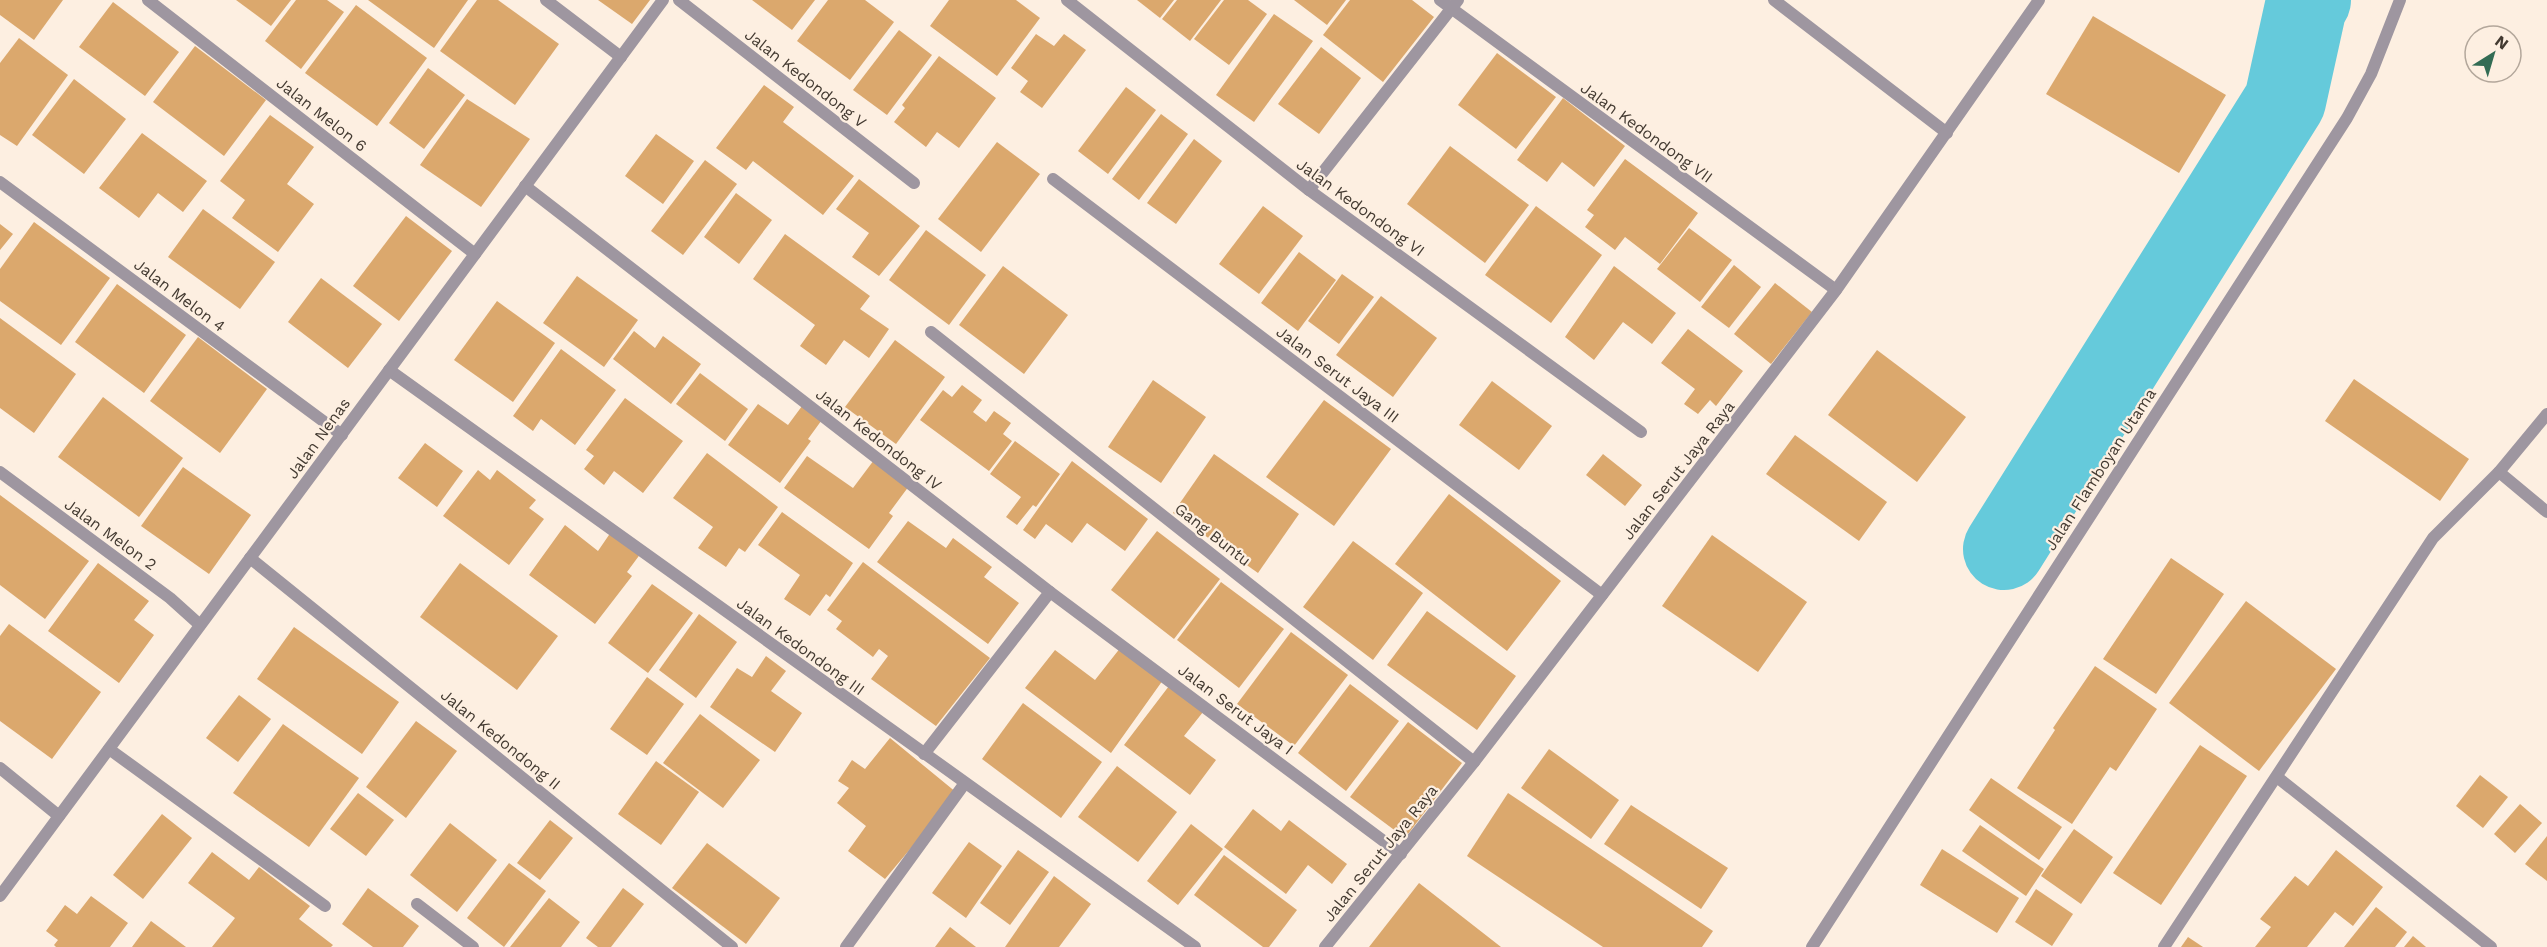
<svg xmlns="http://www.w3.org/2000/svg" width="2547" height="947" font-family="'Work Sans',sans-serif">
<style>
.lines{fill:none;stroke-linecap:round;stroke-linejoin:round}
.river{stroke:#65cadb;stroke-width:82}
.building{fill:#dba86d}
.street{stroke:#9e96a0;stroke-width:12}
.labels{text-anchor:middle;stroke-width:4.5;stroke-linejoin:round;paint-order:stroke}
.street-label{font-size:16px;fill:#433a31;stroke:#fdefe1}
</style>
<rect width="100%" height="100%" fill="#fdefe1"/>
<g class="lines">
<!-- river -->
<polyline class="river" points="2004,549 2285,101 2306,6 2310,0"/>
</g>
<!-- building -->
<g class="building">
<polygon points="0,0 63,0 34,40 0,15"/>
<polygon points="236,0 291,0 271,26"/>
<polygon points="296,0 327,0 344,12 301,69 265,41"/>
<polygon points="368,0 468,0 434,48"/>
<polygon points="477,0 498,0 559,44 515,105 440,51"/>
<polygon points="598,0 650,0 632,24"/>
<polygon points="752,0 815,0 792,30"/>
<polygon points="828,0 865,0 894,22 850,80 797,41"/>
<polygon points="949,0 1016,0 1040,18 997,76 930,26"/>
<polygon points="1137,0 1174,0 1160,18"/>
<polygon points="1177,0 1221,0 1190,41 1162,19"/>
<polygon points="1224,0 1248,0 1267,14 1229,65 1194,39"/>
<polygon points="1294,0 1346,0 1327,25"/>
<polygon points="1350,0 1412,0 1434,17 1383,82 1323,35"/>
<polygon points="113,2 179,52 145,96 79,47"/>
<polygon points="356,5 427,58 377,126 305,73"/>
<polygon points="1274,14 1313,41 1254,122 1216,95"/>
<polygon points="2093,16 2226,95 2179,173 2046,94"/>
<polygon points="899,30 932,55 887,115 853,90"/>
<polygon points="1036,34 1054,46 1064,34 1086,50 1042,108 1020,92 1028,81 1011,68"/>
<polygon points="19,38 68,75 17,146 0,135 0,63"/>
<polygon points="195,46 266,100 224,156 153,102"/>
<polygon points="1321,47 1361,78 1319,134 1278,104"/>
<polygon points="1497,53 1556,97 1516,149 1458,105"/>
<polygon points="939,56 996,98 959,148 937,132 926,147 894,122 905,108 902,105"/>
<polygon points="428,68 465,95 424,149 389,123"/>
<polygon points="74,79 126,119 84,174 32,135"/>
<polygon points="764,85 794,107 783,122 854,176 823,215 753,161 746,170 716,148"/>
<polygon points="1126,87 1156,110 1108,174 1078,151"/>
<polygon points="1563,98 1625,146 1594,187 1562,162 1547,182 1517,160"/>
<polygon points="467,99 530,139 481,207 420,165"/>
<polygon points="1161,114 1188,134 1139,200 1112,179"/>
<polygon points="270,115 314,147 287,184 314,204 278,252 232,218 245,200 220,181"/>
<polygon points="142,133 207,181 183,212 158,193 139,218 99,188"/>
<polygon points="656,134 694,161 663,204 625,176"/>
<polygon points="1194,139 1222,161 1176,224 1147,203"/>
<polygon points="997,142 1040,174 981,252 938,219"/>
<polygon points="1450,146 1529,205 1485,263 1407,204"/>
<polygon points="1625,159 1698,213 1660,264 1625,237 1615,250 1585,227 1594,215 1587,210"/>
<polygon points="705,160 737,184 683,255 651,231"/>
<polygon points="859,179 920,226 879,276 852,257 869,233 836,209"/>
<polygon points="736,193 772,220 739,264 704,237"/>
<polygon points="1263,206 1303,236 1259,294 1219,264"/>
<polygon points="1536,206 1602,255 1551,323 1485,275"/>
<polygon points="203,209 275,262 240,309 168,257"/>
<polygon points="406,216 452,251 399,321 353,286"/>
<polygon points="34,222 110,278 61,345 0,301 0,269"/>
<polygon points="0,224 13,234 0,250"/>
<polygon points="1689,228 1732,260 1700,302 1657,269"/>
<polygon points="926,230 986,275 949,325 889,280"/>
<polygon points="785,234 870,296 860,309 889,329 869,358 844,340 826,365 800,346 815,325 753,279"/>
<polygon points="1299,252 1336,280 1298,331 1261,303"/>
<polygon points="1734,265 1761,287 1729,328 1701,307"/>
<polygon points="1003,266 1068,315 1024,374 959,325"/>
<polygon points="1614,266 1676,313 1652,344 1623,322 1594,360 1565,337"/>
<polygon points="1342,274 1374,297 1339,344 1308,321"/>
<polygon points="577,276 638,320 604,367 543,323"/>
<polygon points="321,278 382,324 348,368 288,322"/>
<polygon points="1775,283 1812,312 1771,364 1734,334"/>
<polygon points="117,284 186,335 144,393 75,342"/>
<polygon points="1381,296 1437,338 1393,397 1336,355"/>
<polygon points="497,301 555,343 513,402 454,360"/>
<polygon points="0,318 76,374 34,433 0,408"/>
<polygon points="1688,329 1743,371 1716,406 1710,400 1698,414 1684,404 1695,389 1661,363"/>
<polygon points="634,331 655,348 663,336 701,364 671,404 613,359"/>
<polygon points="198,337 267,389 220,453 150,401"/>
<polygon points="895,340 945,377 896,444 845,407"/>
<polygon points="561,349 616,390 575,445 541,419 533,431 513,416"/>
<polygon points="1877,350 1966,417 1917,482 1828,415"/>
<polygon points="700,373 748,409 725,441 676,404"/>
<polygon points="2354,379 2469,459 2440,501 2325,421"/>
<polygon points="1153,380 1206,417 1161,483 1108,447"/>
<polygon points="1492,381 1552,426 1519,470 1459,425"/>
<polygon points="962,385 982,400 973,412 986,422 994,411 1011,423 1003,434 1012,441 989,471 920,420 943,390 952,397"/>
<polygon points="103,397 183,458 139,517 58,457"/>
<polygon points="625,398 683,441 643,493 614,471 604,485 584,469 594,456 586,450"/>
<polygon points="1324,400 1391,449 1334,526 1266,477"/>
<polygon points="805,402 824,417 808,439 811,441 780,483 728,445 758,404 788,425"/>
<polygon points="1795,435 1887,502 1859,541 1766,474"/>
<polygon points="1015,441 1060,474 1036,507 1033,505 1017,525 1006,517 1021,497 990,474"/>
<polygon points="425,443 463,471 437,507 398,478"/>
<polygon points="707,453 778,507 745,552 739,548 726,567 698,548 713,527 673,498"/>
<polygon points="1214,454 1299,514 1258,573 1173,513"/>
<polygon points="1603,454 1642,485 1625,506 1586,475"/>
<polygon points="807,456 853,488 874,460 909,486 889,513 893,516 869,549 784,488"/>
<polygon points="1072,461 1148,519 1125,551 1087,523 1072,543 1046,524 1035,539 1023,530"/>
<polygon points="183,467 251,515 209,574 141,526"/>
<polygon points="478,470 490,480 497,470 536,500 529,508 544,519 509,565 443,516"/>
<polygon points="1449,494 1561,581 1507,651 1395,564"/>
<polygon points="0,495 89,561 45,619 0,585"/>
<polygon points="782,512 853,563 830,597 826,594 810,616 784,599 800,575 758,545"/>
<polygon points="908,521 946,548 953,538 992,567 984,577 1019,603 988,644 877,562"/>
<polygon points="565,525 598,551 611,532 641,553 627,572 632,576 595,624 529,575"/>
<polygon points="1157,531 1220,579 1174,639 1111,590"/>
<polygon points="1712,535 1807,602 1758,672 1662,606"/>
<polygon points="1353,541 1423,593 1373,660 1303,607"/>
<polygon points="2171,558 2224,594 2156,694 2103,659"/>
<polygon points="863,562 990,658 936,726 871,679 888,656 879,649 873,657 836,629 842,621 827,610"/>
<polygon points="98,563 149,601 134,620 154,635 119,683 48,631"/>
<polygon points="460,563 558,636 517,690 420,617"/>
<polygon points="1221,582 1284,629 1239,688 1177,640"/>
<polygon points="652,584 693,613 648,673 608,643"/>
<polygon points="2246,601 2336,669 2259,771 2169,703"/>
<polygon points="1427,611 1516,676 1477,730 1387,665"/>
<polygon points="699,614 737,642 696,698 659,670"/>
<polygon points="9,624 101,692 52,759 0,721 0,636"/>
<polygon points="294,627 399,702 362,754 257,679"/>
<polygon points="1291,632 1348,675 1294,746 1237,704"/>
<polygon points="1121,647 1163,680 1111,753 1025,688 1055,650 1095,680"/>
<polygon points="766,656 786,671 771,691 802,713 775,752 710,707 737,668 752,677"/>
<polygon points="2095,666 2157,709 2116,771 2110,767 2072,824 2017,788 2055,730 2053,728"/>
<polygon points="647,677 684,704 647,755 610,729"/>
<polygon points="1350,684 1399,721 1346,791 1298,753"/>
<polygon points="1169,686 1203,712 1184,736 1216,760 1190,795 1124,745"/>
<polygon points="239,695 271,719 238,762 206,738"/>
<polygon points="1023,703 1102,762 1061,818 982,759"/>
<polygon points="700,714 760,760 723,808 663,763"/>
<polygon points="416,721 457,751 406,818 366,787"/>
<polygon points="1408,722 1462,763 1405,838 1350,797"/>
<polygon points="283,724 359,778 309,847 233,793"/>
<polygon points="890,738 957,793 885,879 848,851 866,826 837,803 849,788 838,781 852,760 865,769"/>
<polygon points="2200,745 2247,776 2161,905 2113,873"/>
<polygon points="1549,749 1619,800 1591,839 1521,788"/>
<polygon points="656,761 699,792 661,845 618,814"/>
<polygon points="1117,766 1177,812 1138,862 1078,817"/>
<polygon points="2480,775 2508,797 2483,828 2456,806"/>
<polygon points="1991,778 2062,827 2039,860 1969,810"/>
<polygon points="358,793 394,820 366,856 330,829"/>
<polygon points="1508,793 1713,931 1702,947 1603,947 1467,856"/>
<polygon points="2520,804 2542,823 2515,853 2494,834"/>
<polygon points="1631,805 1728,868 1701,909 1604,844"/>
<polygon points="1253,809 1281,831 1289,820 1347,864 1332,884 1308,865 1286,894 1224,847"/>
<polygon points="162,814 192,838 143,899 113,875"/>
<polygon points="550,820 573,838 540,880 517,863"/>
<polygon points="450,823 497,860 457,912 410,875"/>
<polygon points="1191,824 1223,849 1178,905 1147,881"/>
<polygon points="1980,825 2044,869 2026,896 1962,851"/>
<polygon points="2074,829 2113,857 2081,904 2041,876"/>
<polygon points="2547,836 2547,881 2525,864"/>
<polygon points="969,842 1002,866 966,918 932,893"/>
<polygon points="707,843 780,898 746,944 672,888"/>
<polygon points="1942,849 2019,898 1997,933 1920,885"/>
<polygon points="1018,850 1049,872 1010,925 980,903"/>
<polygon points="2336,850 2383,887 2353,926 2335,912 2307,947 2255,947 2271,927 2260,919 2295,876 2308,886"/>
<polygon points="212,852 249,880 259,867 310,906 299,919 333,945 331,947 212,947 235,918 188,883"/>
<polygon points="1224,855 1297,910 1269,947 1263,947 1194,895"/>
<polygon points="509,863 546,891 504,947 467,918"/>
<polygon points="1054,876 1091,904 1059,947 1005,947"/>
<polygon points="1419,883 1501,947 1369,947"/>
<polygon points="368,888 419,926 403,947 373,947 342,924"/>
<polygon points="623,888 644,904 611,947 598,947 586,938"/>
<polygon points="2036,889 2073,914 2052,946 2015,922"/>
<polygon points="91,896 128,923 110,947 56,947 54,945 58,940 46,931 65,905 77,914"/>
<polygon points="549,898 580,922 561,947 510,947"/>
<polygon points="2376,907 2407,932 2395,947 2344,947"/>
<polygon points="151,921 186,947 132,947"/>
<polygon points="950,927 976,947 935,947"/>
<polygon points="2413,936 2426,947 2404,947"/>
<polygon points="2188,937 2203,947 2181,947"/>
</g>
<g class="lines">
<!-- street -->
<g class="street">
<polyline points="148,0 475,254"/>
<polyline points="546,0 621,57"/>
<polyline points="679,0 914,183"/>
<polyline points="1067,0 1309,190 1641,432"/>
<polyline points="1440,0 1836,290"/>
<polyline points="1774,0 1947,133"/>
<polyline points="1053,179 1602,595"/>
<polyline points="0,182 342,435"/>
<polyline points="525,186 1050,592 924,754"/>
<polyline points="1309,190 1458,0"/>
<polyline points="931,332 1474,762"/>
<polyline points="389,370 1195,947"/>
<polyline points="0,472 170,598 200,625"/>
<polyline points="2499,472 2547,512"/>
<polyline points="250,558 732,947"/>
<polyline points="1050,592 1401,854"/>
<polyline points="109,749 325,906"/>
<polyline points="0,768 59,816"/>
<polyline points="2277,777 2491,947"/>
<polyline points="0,896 663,0"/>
<polyline points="417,904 473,947"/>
<polyline points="846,947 965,783"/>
<polyline points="1325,947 1474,762 1836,290 2039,0"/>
<polyline points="1812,947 2347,118 2371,74 2400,0"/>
<polyline points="2164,947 2433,538 2499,472 2547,414"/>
</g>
</g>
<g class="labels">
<!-- street labels -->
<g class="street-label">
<text transform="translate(806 78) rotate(38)" y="6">Jalan Kedondong V</text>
<text transform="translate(322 114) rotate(38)" y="6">Jalan Melon 6</text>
<text transform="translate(1647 132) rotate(36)" y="6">Jalan Kedondong VII</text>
<text transform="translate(1361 207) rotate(36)" y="6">Jalan Kedondong VI</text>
<text transform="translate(180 295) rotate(37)" y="6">Jalan Melon 4</text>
<text transform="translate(1338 374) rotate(37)" y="6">Jalan Serut Jaya III</text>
<text transform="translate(318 438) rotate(-54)" y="6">Jalan Nenas</text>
<text transform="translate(879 439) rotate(38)" y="6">Jalan Kedondong IV</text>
<text transform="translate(2100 469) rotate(-57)" y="6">Jalan Flamboyan Utama</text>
<text transform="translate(1678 470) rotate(-52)" y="6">Jalan Serut Jaya Raya</text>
<text transform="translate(111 534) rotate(36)" y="6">Jalan Melon 2</text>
<text transform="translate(1213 534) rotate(38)" y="6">Gang Buntu</text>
<text transform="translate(801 646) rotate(36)" y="6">Jalan Kedondong III</text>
<text transform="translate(1236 709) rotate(37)" y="6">Jalan Serut Jaya I</text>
<text transform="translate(501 739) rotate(39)" y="6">Jalan Kedondong II</text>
<text transform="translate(1380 853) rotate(-51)" y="6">Jalan Serut Jaya Raya</text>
</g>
</g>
<!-- north arrow -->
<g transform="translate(2493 54) rotate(37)"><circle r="28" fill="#fdefe1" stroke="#b3a79b" stroke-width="1.5"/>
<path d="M0-4.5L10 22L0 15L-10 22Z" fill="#336c54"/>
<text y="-9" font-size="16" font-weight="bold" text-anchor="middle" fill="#433a31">N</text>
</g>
</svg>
